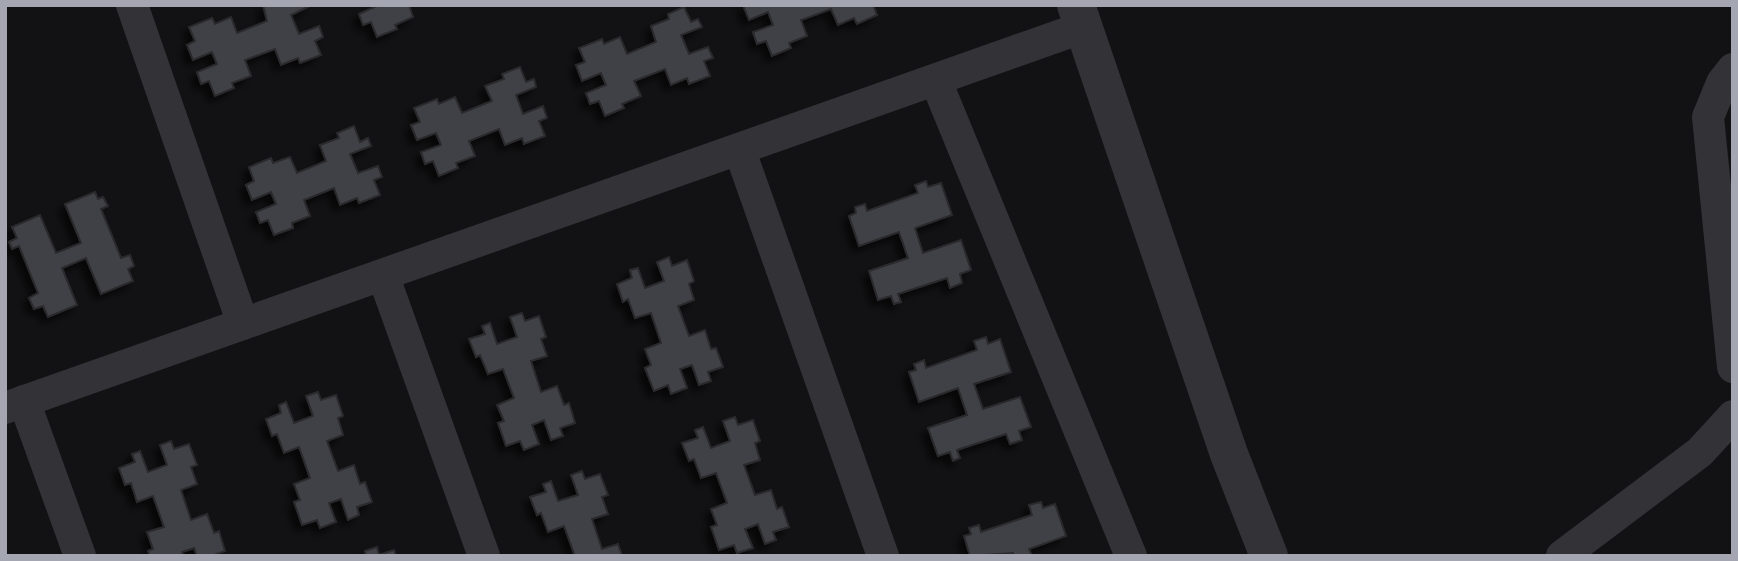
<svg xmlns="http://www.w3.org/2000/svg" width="1738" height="561" font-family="Helvetica,sans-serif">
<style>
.building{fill:#414146;stroke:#2c2c2e;stroke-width:2;filter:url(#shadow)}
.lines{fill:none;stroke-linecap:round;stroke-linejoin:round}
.minor{stroke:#333337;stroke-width:32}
.tertiary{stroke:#333337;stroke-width:38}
</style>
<defs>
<filter id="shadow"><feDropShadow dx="-6" dy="6" stdDeviation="3.5" flood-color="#0009"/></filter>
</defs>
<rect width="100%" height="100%" fill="#121113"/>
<!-- building -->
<g class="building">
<polygon points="312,5 291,15 299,34 319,26 323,37 315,41 321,55 300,63 298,58 281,65 275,49 245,60 251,76 232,83 234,88 215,96 209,81 201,84 197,72 217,64 212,52 193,60 187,45 195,41 189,27 212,18 215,24 231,17 237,33 267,21 263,5"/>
<polygon points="409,5 413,17 395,25 397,29 377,37 371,22 363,25 359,14 379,5"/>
<polygon points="743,5 873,5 877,15 857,24 854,18 838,25 831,9 801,20 807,36 789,43 791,48 772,56 766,41 757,44 753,32 773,25 768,12 749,20"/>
<polygon points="684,7 691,22 698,19 702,27 681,35 689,54 708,47 713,58 704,61 710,76 689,84 687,78 671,85 665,69 634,81 641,96 622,104 624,108 605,116 599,101 590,104 586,93 606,85 601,73 582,81 576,65 585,62 579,48 602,39 604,44 620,37 627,54 656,42 651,26 669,19 668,14"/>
<polygon points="520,67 526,82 534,79 536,87 516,95 523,114 543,106 547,118 539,121 545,136 524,144 522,138 505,145 499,129 469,141 475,156 456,163 458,168 439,176 433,161 425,164 421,152 441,145 436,133 417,140 411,125 420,122 414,108 437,99 439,104 455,97 462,113 492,101 485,86 504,79 502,74"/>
<polygon points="354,126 360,142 368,138 371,146 350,154 358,173 378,166 382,177 374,180 380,195 359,203 357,198 340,205 334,188 304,200 310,216 292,223 293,228 274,235 268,220 260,223 256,212 276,204 271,192 252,200 246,185 254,181 249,167 271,158 273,163 290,157 297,173 326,161 320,145 339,138 337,133"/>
<polygon points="926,181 928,187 941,183 952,215 915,228 923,253 961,240 971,270 960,274 962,283 950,288 947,278 898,294 901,302 894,304 891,296 878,300 869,271 908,258 899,232 859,246 849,216 856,213 855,207 865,204 867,211 918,193 915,185"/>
<polygon points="95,192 98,199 103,197 108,206 101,209 121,258 130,255 134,266 128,269 133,281 101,294 86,258 62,268 77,305 48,317 43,306 34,309 29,298 38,293 19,246 12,249 9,242 17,238 12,227 40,215 56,253 81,243 65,204"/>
<polygon points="669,257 672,266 687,260 694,281 689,284 694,300 678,306 689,336 705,330 711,349 716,348 723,367 708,372 711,381 699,385 692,365 680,369 687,388 671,394 668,385 654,391 645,368 651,365 645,349 661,343 651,313 635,318 628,299 623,302 617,284 632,278 630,270 638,268 645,288 664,281 657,262"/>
<polygon points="522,313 525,321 539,316 546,337 541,339 547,356 531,361 541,392 557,386 564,405 569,403 575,423 560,428 563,436 551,440 544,420 532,425 539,444 524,450 520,441 506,446 498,423 504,421 497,405 514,398 503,369 488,374 480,355 476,357 469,339 485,334 482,326 490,323 497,344 517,337 510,317"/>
<polygon points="986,337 988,344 1000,339 1011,372 974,384 983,409 1020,397 1031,427 1019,431 1022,440 1010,444 1006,434 957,450 960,458 953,461 950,452 938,456 928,428 967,415 958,388 919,402 909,372 916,370 914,364 924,360 926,368 977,350 974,341"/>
<polygon points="318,392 321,400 336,395 343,416 338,418 343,435 327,441 338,471 354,465 360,484 365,482 372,502 357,507 359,515 348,520 341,499 329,503 336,522 320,528 317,520 302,525 294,502 300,500 294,484 310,478 299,447 284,453 277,434 272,436 266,419 281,413 279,405 286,402 294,423 313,416 306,396"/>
<polygon points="735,417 738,425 753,420 760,441 755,443 760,460 744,465 755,495 771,490 777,509 782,507 789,527 773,532 776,540 765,544 758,524 745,529 753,548 737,553 734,545 719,550 711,527 717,525 711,509 727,503 716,473 701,478 694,459 689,461 682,443 698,438 695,430 703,427 711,448 730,441 723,421"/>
<polygon points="171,441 174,449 189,444 197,465 191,467 197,484 181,490 191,520 207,514 214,533 219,531 225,551 211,556 197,556 194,548 182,552 183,556 150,556 148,551 153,549 147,532 164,527 153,496 137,502 131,483 125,485 119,468 135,462 132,454 140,451 148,472 167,465 160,445"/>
<polygon points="582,471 585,479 600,474 608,495 602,497 608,514 592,519 602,549 618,544 622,556 575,556 564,526 548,532 541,513 537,515 530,497 546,492 543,484 551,481 558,501 578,495 571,475"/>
<polygon points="1041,502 1043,508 1055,504 1066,536 1029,549 1032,556 1014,556 1013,553 970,556 964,536 971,534 969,528 979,525 981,532 1032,515 1029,505"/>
<polygon points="377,547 379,555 394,550 396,556 366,556 365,551"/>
</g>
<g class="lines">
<!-- minor -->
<g class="minor">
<polyline points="132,5 243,324"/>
<polyline points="1733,69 1722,83 1708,117 1733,367"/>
<polyline points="936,81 1131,556"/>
<polyline points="740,151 883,556"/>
<polyline points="383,275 484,556"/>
<polyline points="24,401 80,556"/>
<polyline points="5,408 1084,27"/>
<polyline points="1562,556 1700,452 1733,416"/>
</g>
<!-- tertiary -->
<polyline class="tertiary" points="1076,5 1229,454 1269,556"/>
</g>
<!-- border -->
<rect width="1738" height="561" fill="none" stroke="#a4a6b2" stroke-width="14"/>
</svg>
